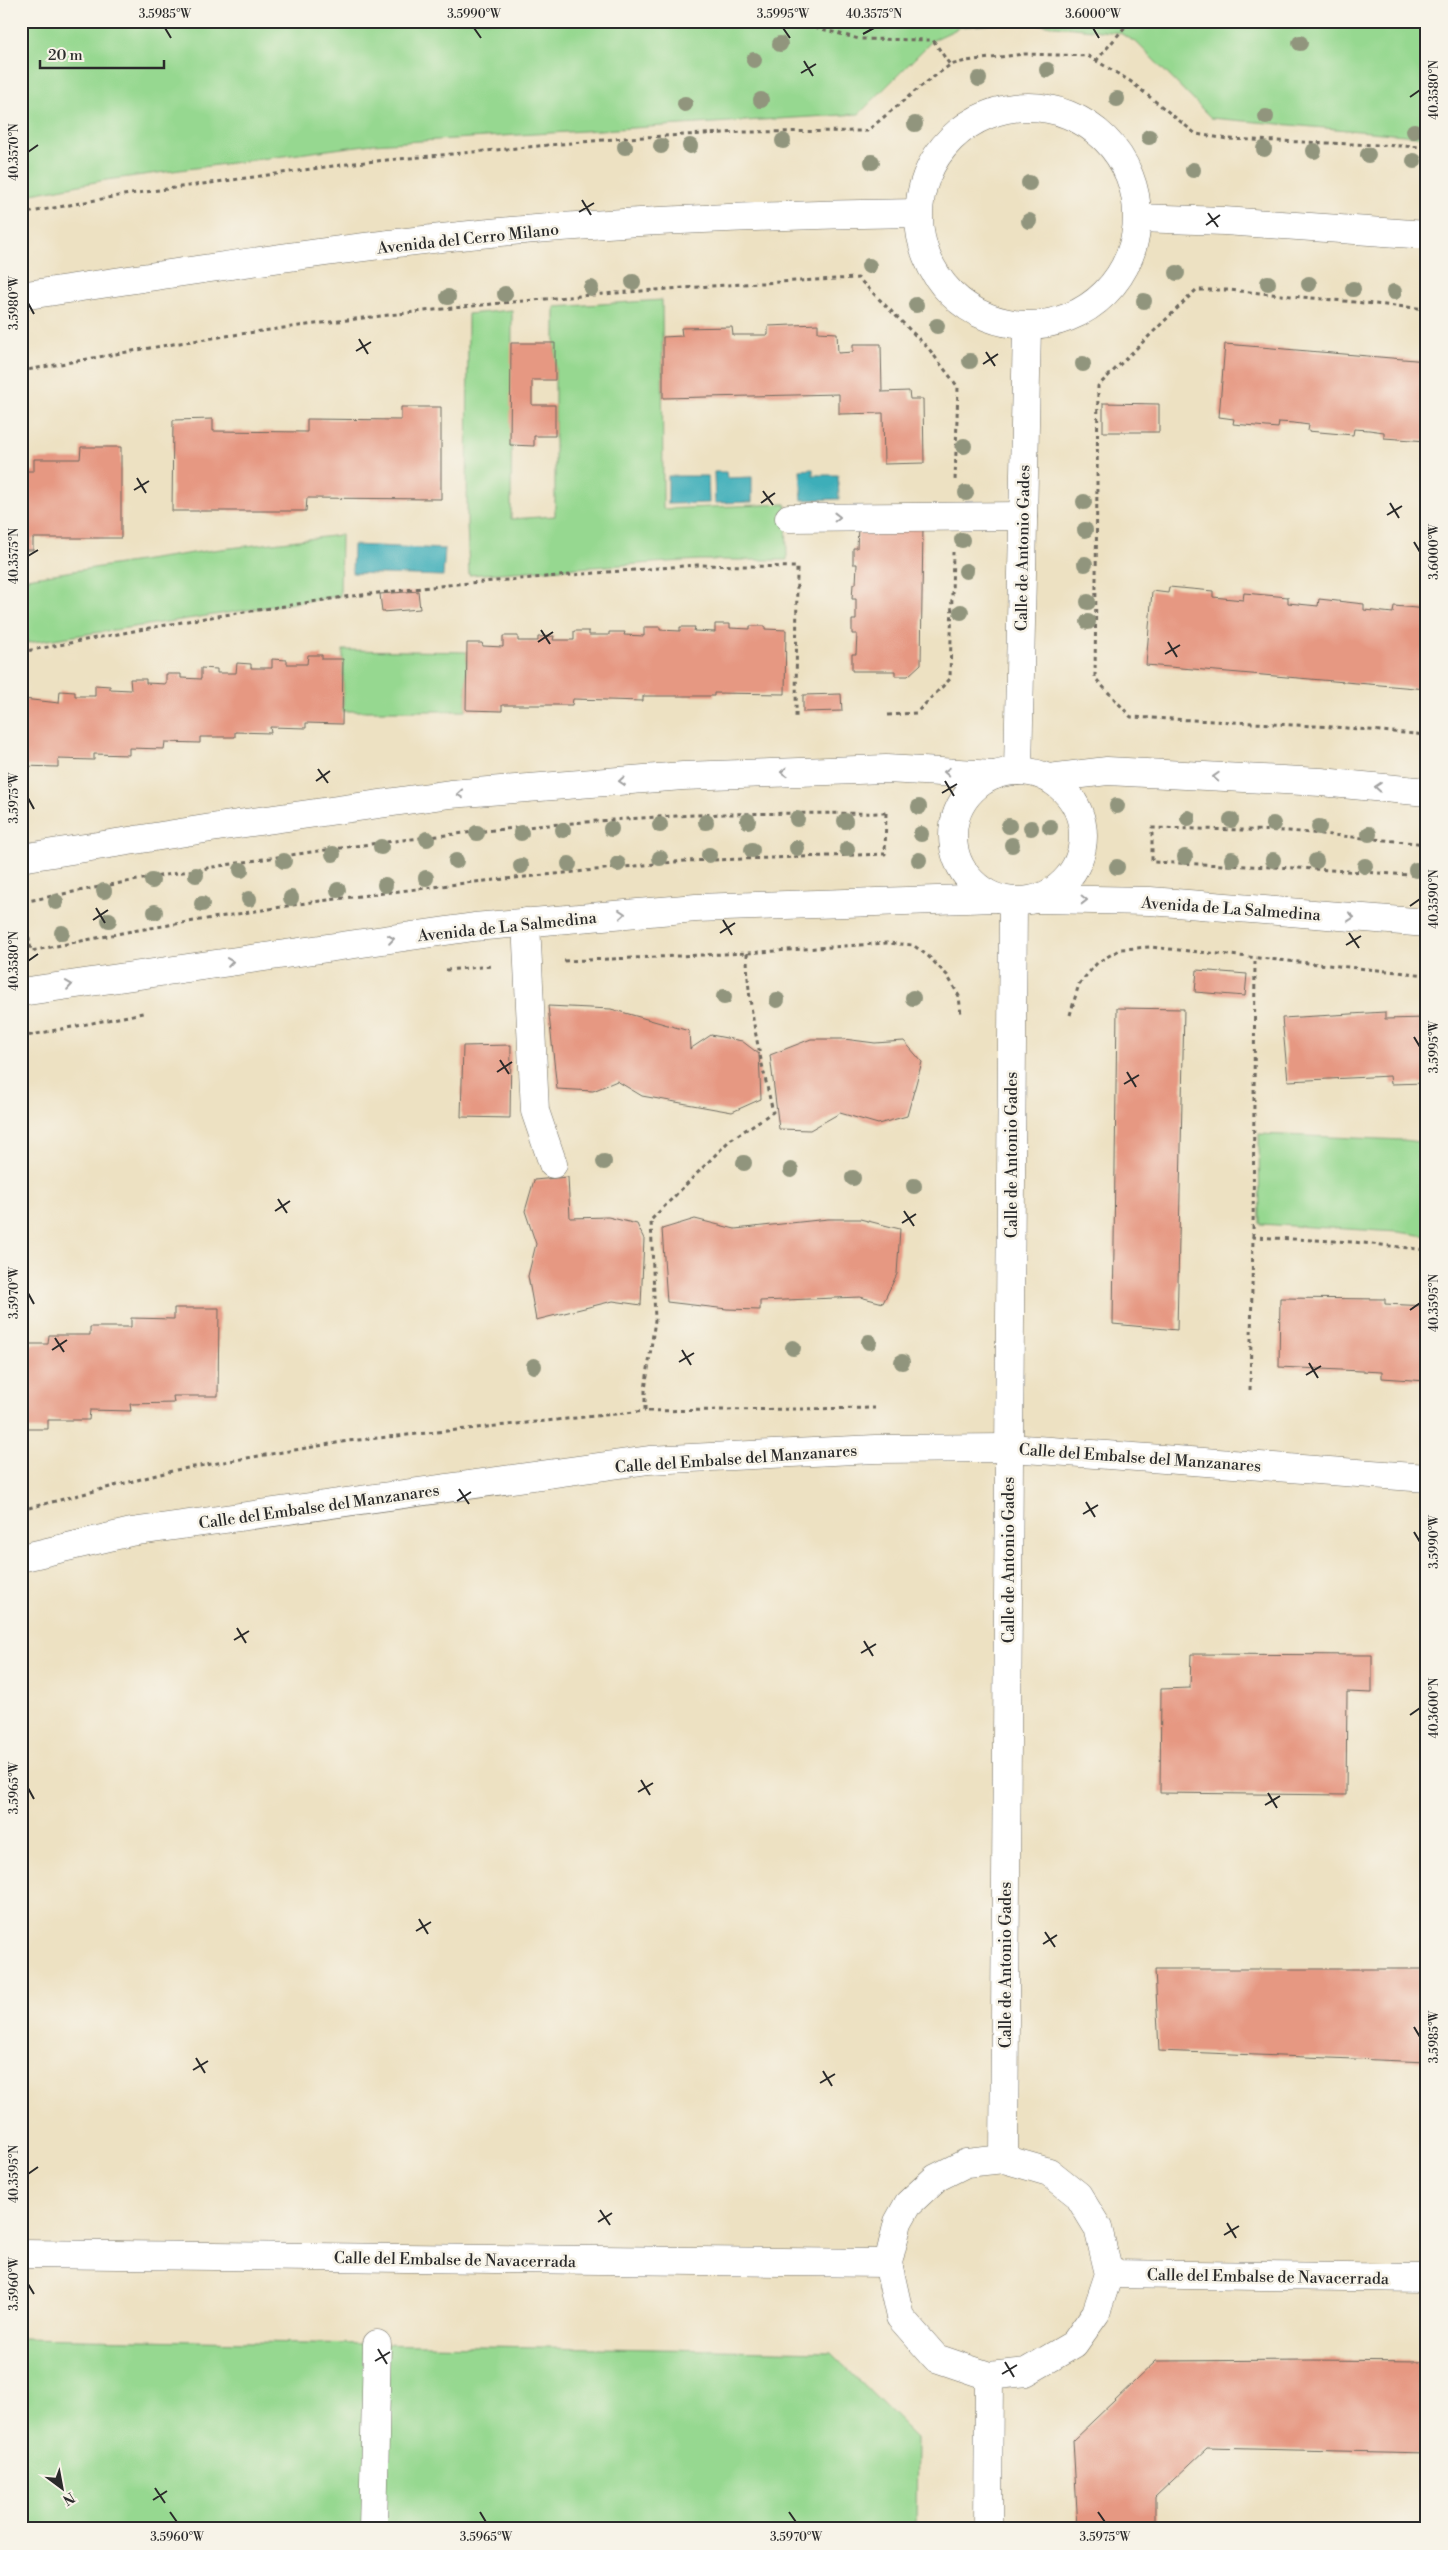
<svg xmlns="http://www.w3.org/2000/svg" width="1448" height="2550" font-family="'Libre Bodoni',serif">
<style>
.green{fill:#96d890;stroke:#60825e}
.water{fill:#3eaeb9;stroke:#346c72}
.building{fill:#e69882}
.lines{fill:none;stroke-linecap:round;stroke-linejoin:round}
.minor-casing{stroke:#6f6b60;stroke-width:29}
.path{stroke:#6f6b60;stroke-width:3;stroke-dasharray:4 4;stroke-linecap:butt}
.minor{stroke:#fff;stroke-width:28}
.tree{fill:#91957d}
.oneway{stroke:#a0a0a0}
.ticks{fill:none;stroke:#2b2b2b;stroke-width:2}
.labels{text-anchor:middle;stroke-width:5;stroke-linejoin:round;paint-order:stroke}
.street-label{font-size:16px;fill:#2b2b2b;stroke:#f7f3e8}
.neatline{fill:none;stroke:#2b2b2b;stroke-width:2}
.ticks-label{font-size:12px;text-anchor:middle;fill:#2b2b2b}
</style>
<rect width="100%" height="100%" fill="#f7f3e8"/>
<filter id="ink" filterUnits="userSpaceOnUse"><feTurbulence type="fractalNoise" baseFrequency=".02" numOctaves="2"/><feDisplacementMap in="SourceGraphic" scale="10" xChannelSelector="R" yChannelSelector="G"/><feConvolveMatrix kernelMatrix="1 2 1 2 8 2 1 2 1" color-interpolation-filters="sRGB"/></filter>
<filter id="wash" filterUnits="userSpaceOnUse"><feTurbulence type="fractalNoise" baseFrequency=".0096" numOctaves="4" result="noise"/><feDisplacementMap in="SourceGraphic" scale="20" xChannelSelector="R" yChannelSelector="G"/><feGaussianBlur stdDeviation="1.12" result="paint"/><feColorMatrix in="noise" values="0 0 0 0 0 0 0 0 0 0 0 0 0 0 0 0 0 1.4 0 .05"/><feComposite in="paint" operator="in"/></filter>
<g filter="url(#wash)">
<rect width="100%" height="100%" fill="#ede1c2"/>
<!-- green -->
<g class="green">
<polygon points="21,21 1427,21 1427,137 1211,118 1137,43 1120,33 1019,22 961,27 933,40 859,114 372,144 106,180 21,196"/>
<polygon points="662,300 663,509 786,504 787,560 699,560 469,575 467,523 468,314 512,310 511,519 555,516 555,307"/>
<polygon points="341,535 340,596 27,643 27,578 213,550"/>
<polygon points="343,650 467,652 466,711 343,711"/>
<polygon points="1259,1134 1403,1140 1427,1143 1427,1236 1398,1232 1260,1224"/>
<polygon points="21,2338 830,2352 917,2438 916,2529 21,2529"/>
</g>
<!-- water -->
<g class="water">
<polygon points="813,469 813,475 838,475 839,499 802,500 800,470"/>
<polygon points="714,472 726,472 727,478 752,477 752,502 715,503"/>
<polygon points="668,476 708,476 709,503 668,504"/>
<polygon points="353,545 445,549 443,576 352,573"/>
</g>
<g id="blocks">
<!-- building -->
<g class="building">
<polygon points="818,324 818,332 837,333 838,353 853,352 853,344 881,344 882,392 909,391 910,399 923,399 924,463 884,464 883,413 839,414 839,394 663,398 663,337 682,336 681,328 732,327 733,335 768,335 768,326"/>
<polygon points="511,343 555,343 555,380 532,380 532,405 555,405 555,436 534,436 534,446 510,445"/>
<polygon points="1225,344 1427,361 1427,441 1384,438 1384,432 1369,430 1354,429 1353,435 1308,431 1309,425 1294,423 1279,422 1278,428 1233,424 1234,419 1219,417"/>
<polygon points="1103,403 1159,404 1159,432 1103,432"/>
<polygon points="401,407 441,407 441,499 307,498 306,511 172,511 173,420 213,419 213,431 307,432 307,419 401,420"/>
<polygon points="81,447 121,447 121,538 33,538 33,550 21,550 21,471 34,471 34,459 80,459"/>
<polygon points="858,527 923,528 921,664 908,676 895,676 895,671 852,671 852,654 856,654 857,634 852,634 852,620 856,620 856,599 852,599 853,584 856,584 857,564 853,564 853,548 857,548"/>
<polygon points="1169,587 1213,591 1213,597 1243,600 1244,593 1288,597 1288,603 1318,606 1319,599 1364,604 1364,610 1393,613 1394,606 1427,609 1427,689 1146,665 1152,591 1168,593"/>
<polygon points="418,591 420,609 382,612 380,594"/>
<polygon points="715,624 730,624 730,628 750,629 750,626 765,626 765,629 786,630 785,694 714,693 714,696 643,696 643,701 573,699 572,705 502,705 502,711 466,710 467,643 482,643 483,646 503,647 503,636 518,636 518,641 538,641 538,637 554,636 553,640 574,640 574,631 589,631 589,635 609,635 609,632 625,632 624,635 644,636 644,627 660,627 660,630 680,631 680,627 695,627 694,631 715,632"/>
<polygon points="308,655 322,655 322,659 343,659 342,724 306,723 306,728 270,727 271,733 235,732 235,737 200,737 200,743 165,742 164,749 129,748 129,755 94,754 94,760 58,759 58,767 22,766 23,699 59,703 60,691 75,692 75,696 95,696 95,685 110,686 110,689 131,690 130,679 146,679 146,683 166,684 166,674 181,674 181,678 201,679 201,668 217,669 217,673 236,673 237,663 251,664 251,668 272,668 272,659 287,660 287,664 307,664"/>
<polygon points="841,694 842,711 803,712 803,695"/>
<polygon points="1197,970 1247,974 1245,996 1195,992"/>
<polygon points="548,1006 611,1009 689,1031 690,1049 711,1035 742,1041 759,1054 761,1099 732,1112 642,1096 617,1081 593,1091 557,1089"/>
<polygon points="1117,1008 1184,1009 1177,1330 1113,1324"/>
<polygon points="1385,1012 1385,1019 1427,1018 1427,1083 1391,1084 1390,1076 1288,1081 1282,1018"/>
<polygon points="811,1039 844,1039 875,1043 904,1041 922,1062 907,1116 878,1124 840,1113 810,1130 779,1129 770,1055"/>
<polygon points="511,1045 510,1118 461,1117 463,1046"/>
<polygon points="568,1177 570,1218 608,1217 637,1224 644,1239 641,1305 613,1301 536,1320 528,1276 536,1244 525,1211 534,1180"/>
<polygon points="695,1219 735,1229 828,1219 860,1219 900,1229 897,1274 883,1303 860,1297 760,1301 760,1310 727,1309 667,1302 662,1229"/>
<polygon points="1280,1298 1385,1299 1385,1304 1427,1306 1427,1381 1382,1378 1382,1372 1279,1367"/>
<polygon points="174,1308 219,1308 218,1396 173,1396 174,1403 130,1404 131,1411 90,1410 89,1420 48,1420 48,1429 21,1429 21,1344 48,1344 49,1335 90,1335 90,1327 131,1327 131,1318 174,1319"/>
<polygon points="1191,1654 1372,1655 1372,1693 1347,1692 1346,1795 1160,1793 1161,1689 1190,1688"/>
<polygon points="1155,1969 1427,1969 1427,2062 1159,2051"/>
<polygon points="1311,2360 1427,2361 1427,2453 1207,2448 1155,2497 1155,2529 1078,2529 1073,2440 1156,2361"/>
</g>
</g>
</g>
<g filter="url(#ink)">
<use href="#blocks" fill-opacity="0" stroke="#6f6b60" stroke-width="1"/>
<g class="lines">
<defs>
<g id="minor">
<circle cx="1028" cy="216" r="109"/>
<polyline points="1138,218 1224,221 1427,235"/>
<path d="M21,296C184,272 347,246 511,231C646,219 783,215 918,213"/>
<polyline points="789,518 1023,516"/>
<circle cx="1018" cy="836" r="65"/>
<polyline points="1018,771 1027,326"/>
<polyline points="1049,778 1107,771 1321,782 1427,792"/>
<polyline points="21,858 224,826 450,794 683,776 886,769 995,775"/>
<polyline points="1037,899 1150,901 1427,923"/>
<polyline points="526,922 535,1111 553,1164"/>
<polyline points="21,992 474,927 696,908 996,898"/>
<polyline points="21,1558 131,1532 649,1460 875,1449 1009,1448 1427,1478"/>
<polyline points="1004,2159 1013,902"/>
<polygon points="1004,2159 1049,2172 1078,2195 1098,2228 1109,2274 1096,2313 1074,2344 1026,2372 989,2376 936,2358 900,2317 888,2263 898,2222 908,2204 936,2178 966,2163"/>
<polyline points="21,2254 888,2263"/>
<polyline points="1109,2274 1427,2278"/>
<polyline points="373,2529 377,2344"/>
<polyline points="988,2529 989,2376"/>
</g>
</defs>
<!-- minor casing -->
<use href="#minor" class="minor-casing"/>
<!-- path -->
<g class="path">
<polyline points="792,21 859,39 933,40 950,65"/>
<polyline points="1096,61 1130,21"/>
<polyline points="21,214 123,195 355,163 625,138 744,132 867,131 920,87 950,65 966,61 1024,54 1088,56 1130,81 1196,134 1228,139 1427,147"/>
<polyline points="1427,309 1229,290 1196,290 1098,386 1095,678 1131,717 1335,727 1427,735"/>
<path d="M21,371C78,361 135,350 192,341C413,308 636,288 858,278L929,349L958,387L955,481"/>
<polyline points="21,652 198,619 344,597 457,584 697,565 797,567 796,720"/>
<polyline points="888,715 916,713 950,679 953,552"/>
<path d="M886,813L885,854L685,861L465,883L312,902L132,931L31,951L23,902C238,858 457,828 676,816C746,812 816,814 886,813Z"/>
<polyline points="1427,844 1289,831 1152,828 1152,862 1297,868 1427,876"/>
<path d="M747,953C747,1006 761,1060 773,1112L730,1140L651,1220L655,1320L645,1390V1411L875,1408"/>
<polyline points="564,961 747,953 887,943 913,945 928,956 947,975 959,996 961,1015"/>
<polyline points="446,970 492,966"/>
<polyline points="1070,1015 1079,984 1098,962 1121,949 1150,947 1427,975"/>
<polyline points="21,1037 143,1013"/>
<polyline points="1253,1237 1255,959"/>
<polyline points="1250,1390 1253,1237 1354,1242 1427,1250"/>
<polyline points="21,1510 176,1470 348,1441 645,1411"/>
</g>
<!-- minor -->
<use href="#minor" class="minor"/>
</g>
<!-- trees -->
<g class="tree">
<circle cx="1300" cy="43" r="8"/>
<circle cx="780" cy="44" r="8"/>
<circle cx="754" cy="60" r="8"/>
<circle cx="1047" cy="70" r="8"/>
<circle cx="979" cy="79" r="8"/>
<circle cx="1117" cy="99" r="8"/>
<circle cx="761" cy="100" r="8"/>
<circle cx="685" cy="104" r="8"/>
<circle cx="1266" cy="117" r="8"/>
<circle cx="915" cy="124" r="8"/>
<circle cx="1414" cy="131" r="8"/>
<circle cx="1149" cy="137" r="8"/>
<circle cx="783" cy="141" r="8"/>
<circle cx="661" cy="146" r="8"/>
<circle cx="690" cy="146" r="8"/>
<circle cx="625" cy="147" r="8"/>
<circle cx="1264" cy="149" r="8"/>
<circle cx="1314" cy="151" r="8"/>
<circle cx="1368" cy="155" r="8"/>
<circle cx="1414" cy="161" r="8"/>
<circle cx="872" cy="162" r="8"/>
<circle cx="1193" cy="170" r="8"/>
<circle cx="1029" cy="183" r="8"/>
<circle cx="1029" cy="221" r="8"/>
<circle cx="869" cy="266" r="8"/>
<circle cx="1177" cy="273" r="8"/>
<circle cx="633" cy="282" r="8"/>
<circle cx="1268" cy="283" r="8"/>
<circle cx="1309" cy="284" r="8"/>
<circle cx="591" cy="288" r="8"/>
<circle cx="1353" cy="289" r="8"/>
<circle cx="1394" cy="292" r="8"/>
<circle cx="505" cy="294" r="8"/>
<circle cx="448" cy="297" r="8"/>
<circle cx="1144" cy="301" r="8"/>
<circle cx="916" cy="305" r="8"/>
<circle cx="937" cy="326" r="8"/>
<circle cx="970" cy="361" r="8"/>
<circle cx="1083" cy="364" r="8"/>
<circle cx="964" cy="446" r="8"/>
<circle cx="966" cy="493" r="8"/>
<circle cx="1084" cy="502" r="8"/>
<circle cx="1085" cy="530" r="8"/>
<circle cx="962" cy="540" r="8"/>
<circle cx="1085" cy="564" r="8"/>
<circle cx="966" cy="571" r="8"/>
<circle cx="1088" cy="602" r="8"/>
<circle cx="961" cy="612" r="8"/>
<circle cx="1088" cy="622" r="8"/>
<circle cx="1117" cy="806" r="8"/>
<circle cx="919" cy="807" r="8"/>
<circle cx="1188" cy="818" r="8"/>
<circle cx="797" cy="819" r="8"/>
<circle cx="1231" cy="820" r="8"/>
<circle cx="748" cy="821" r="8"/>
<circle cx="845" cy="821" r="8"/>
<circle cx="706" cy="822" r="8"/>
<circle cx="1273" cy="824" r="8"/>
<circle cx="660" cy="825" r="8"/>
<circle cx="1009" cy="826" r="8"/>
<circle cx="1050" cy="827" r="8"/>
<circle cx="1319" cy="827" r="8"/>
<circle cx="1031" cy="828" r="8"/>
<circle cx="611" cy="829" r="8"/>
<circle cx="563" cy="830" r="8"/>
<circle cx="477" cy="833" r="8"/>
<circle cx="521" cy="833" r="8"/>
<circle cx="921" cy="834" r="8"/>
<circle cx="1369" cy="834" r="8"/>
<circle cx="427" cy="839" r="8"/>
<circle cx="1012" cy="845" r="8"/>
<circle cx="381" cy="847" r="8"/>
<circle cx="797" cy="848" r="8"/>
<circle cx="847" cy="849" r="8"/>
<circle cx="752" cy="850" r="8"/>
<circle cx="333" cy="854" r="8"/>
<circle cx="709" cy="855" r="8"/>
<circle cx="1185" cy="857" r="8"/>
<circle cx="660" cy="858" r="8"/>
<circle cx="1232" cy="859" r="8"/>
<circle cx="919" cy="860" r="8"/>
<circle cx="1273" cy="860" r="8"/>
<circle cx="284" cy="861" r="8"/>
<circle cx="456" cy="861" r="8"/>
<circle cx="1316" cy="861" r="8"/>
<circle cx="569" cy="864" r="8"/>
<circle cx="618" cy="864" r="8"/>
<circle cx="521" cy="866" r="8"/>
<circle cx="1365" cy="866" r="8"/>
<circle cx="1117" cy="867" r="8"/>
<circle cx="241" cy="870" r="8"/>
<circle cx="1416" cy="870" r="8"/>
<circle cx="196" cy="875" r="8"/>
<circle cx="426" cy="878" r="8"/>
<circle cx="152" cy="881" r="8"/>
<circle cx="385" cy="885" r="8"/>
<circle cx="338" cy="890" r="8"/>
<circle cx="104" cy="891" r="8"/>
<circle cx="291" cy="898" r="8"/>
<circle cx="249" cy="899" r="8"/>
<circle cx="56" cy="902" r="8"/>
<circle cx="202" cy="904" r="8"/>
<circle cx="155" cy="912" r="8"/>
<circle cx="109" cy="920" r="8"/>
<circle cx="62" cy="933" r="8"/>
<circle cx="724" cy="997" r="8"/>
<circle cx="913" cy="998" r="8"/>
<circle cx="777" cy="1000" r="8"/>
<circle cx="604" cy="1162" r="8"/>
<circle cx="744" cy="1163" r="8"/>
<circle cx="791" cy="1170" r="8"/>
<circle cx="853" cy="1178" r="8"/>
<circle cx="914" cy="1186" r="8"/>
<circle cx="869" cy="1342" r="8"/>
<circle cx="793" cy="1348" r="8"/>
<circle cx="902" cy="1362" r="8"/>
<circle cx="534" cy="1366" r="8"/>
</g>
<!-- one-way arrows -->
<defs><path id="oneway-chevron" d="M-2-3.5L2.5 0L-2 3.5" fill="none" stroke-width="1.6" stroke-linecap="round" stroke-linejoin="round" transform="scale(1.25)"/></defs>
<g class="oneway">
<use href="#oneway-chevron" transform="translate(837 517) rotate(-1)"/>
<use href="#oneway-chevron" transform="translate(784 772) rotate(178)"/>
<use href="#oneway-chevron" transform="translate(947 772) rotate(-177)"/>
<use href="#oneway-chevron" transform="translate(1216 777) rotate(-177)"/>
<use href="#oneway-chevron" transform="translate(622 781) rotate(175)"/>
<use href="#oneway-chevron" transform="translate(1378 787) rotate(-175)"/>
<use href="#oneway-chevron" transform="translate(460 794) rotate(175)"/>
<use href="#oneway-chevron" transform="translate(1084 900) rotate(1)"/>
<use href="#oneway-chevron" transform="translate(622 914) rotate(-5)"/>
<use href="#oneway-chevron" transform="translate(1351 917) rotate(5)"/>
<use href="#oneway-chevron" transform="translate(391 939) rotate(-8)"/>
<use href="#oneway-chevron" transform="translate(230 962) rotate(-8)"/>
<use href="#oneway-chevron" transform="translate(69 985) rotate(-8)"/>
</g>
</g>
<!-- ticks -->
<path class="ticks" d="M165,28L171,38M474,28L481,38M783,28L790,38M1093,28L1099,38M863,34L874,28M804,61L813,76M801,73L816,64M1410,97L1420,90M28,152L38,145M582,200L591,215M579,212L594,203M1208,213L1218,227M1206,225L1220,215M28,303L34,314M359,339L368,354M356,351L371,342M986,352L995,366M983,364L998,354M137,478L146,493M134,490L149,481M763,491L773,505M761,503L775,493M1390,503L1399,518M1387,515L1402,506M1414,542L1420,552M28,556L38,550M541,630L550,644M538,642L553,632M1168,642L1177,657M1165,654L1180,645M318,769L328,783M316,781L330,771M945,781L954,796M942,793L957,784M28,798L34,809M1410,906L1420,899M96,908L105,923M93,920L108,910M723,920L732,935M720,933L735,923M1349,933L1359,948M1346,945L1361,936M28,961L38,954M1414,1037L1420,1047M500,1060L509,1074M497,1072L512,1062M1127,1072L1136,1087M1124,1084L1139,1075M278,1199L287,1213M275,1211L290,1201M904,1211L914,1226M902,1223L916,1214M28,1293L34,1304M1410,1310L1420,1303M55,1338L64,1352M52,1350L67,1340M682,1350L691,1365M679,1362L694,1353M1309,1363L1318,1378M1306,1375L1321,1366M459,1489L469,1504M457,1501L471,1492M1086,1502L1095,1517M1083,1514L1098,1505M1414,1532L1420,1542M237,1628L246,1643M234,1640L249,1631M864,1641L873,1656M861,1653L876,1644M1410,1715L1420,1708M641,1780L650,1795M28,1788L34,1799M638,1792L653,1783M1268,1793L1277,1808M1265,1805L1280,1796M419,1919L428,1934M416,1931L431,1922M1045,1932L1055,1947M1043,1944L1057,1935M1414,2027L1420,2037M196,2058L205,2073M193,2070L208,2061M823,2071L832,2086M820,2083L835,2074M28,2174L38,2167M600,2210L610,2225M598,2222L612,2213M1227,2223L1236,2238M1224,2235L1239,2226M28,2284L34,2294M378,2349L387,2364M375,2361L390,2352M1005,2362L1014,2377M1002,2374L1017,2365M155,2488L165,2503M153,2500L167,2491M170,2512L177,2522M480,2512L486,2522M789,2512L796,2522M1098,2512L1105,2522"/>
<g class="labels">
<!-- street labels -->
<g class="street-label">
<text transform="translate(468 238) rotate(-6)" y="6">Avenida del Cerro Milano</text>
<text transform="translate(1022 548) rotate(-89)" y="6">Calle de Antonio Gades</text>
<text transform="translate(1231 908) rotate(4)" y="6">Avenida de La Salmedina</text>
<text transform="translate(507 926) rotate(-6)" y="6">Avenida de La Salmedina</text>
<text transform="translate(1011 1155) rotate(-90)" y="6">Calle de Antonio Gades</text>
<text transform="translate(1140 1457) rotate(4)" y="6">Calle del Embalse del Manzanares</text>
<text transform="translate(736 1458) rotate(-4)" y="6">Calle del Embalse del Manzanares</text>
<text transform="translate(319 1506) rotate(-8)" y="6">Calle del Embalse del Manzanares</text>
<text transform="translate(1008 1560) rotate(-90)" y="6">Calle de Antonio Gades</text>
<text transform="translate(1005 1965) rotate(-90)" y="6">Calle de Antonio Gades</text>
<text transform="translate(455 2259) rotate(1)" y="6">Calle del Embalse de Navacerrada</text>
<text transform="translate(1268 2276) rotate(1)" y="6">Calle del Embalse de Navacerrada</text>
</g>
</g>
<!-- margin -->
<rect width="1448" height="2550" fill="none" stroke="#f7f3e8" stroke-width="55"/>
<!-- north arrow -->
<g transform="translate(62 2488) rotate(148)" stroke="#f7f3e8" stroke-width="4" paint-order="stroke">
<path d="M0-4L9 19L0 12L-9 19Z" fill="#2b2b2b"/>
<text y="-8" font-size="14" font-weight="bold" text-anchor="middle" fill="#2b2b2b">N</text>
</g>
<!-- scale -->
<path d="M40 60v8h124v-8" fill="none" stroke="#2b2b2b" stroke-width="2.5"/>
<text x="48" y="60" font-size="15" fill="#2b2b2b" stroke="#f7f3e8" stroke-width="4" paint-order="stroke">20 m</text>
<rect x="28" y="28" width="1392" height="2494" class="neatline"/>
<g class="ticks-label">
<text x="165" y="18">3.5985°W</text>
<text x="474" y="18">3.5990°W</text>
<text x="783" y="18">3.5995°W</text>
<text x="874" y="18">40.3575°N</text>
<text x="1093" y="18">3.6000°W</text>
<text transform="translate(1434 90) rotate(-90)" y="4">40.3580°N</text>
<text transform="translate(14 152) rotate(-90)" y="4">40.3570°N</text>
<text transform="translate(14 303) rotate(-90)" y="4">3.5980°W</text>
<text transform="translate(1434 552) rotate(-90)" y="4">3.6000°W</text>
<text transform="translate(14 556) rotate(-90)" y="4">40.3575°N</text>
<text transform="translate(14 798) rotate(-90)" y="4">3.5975°W</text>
<text transform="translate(1434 899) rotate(-90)" y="4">40.3590°N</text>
<text transform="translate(14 961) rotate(-90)" y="4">40.3580°N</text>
<text transform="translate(1434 1047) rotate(-90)" y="4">3.5995°W</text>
<text transform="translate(14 1293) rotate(-90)" y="4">3.5970°W</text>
<text transform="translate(1434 1303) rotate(-90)" y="4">40.3595°N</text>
<text transform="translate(1434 1542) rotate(-90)" y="4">3.5990°W</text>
<text transform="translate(1434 1708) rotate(-90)" y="4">40.3600°N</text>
<text transform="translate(14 1788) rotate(-90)" y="4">3.5965°W</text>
<text transform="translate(1434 2037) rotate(-90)" y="4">3.5985°W</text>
<text transform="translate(14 2174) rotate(-90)" y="4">40.3595°N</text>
<text transform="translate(14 2284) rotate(-90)" y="4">3.5960°W</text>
<text x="177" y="2541">3.5960°W</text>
<text x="486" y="2541">3.5965°W</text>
<text x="796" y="2541">3.5970°W</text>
<text x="1105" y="2541">3.5975°W</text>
</g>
</svg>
